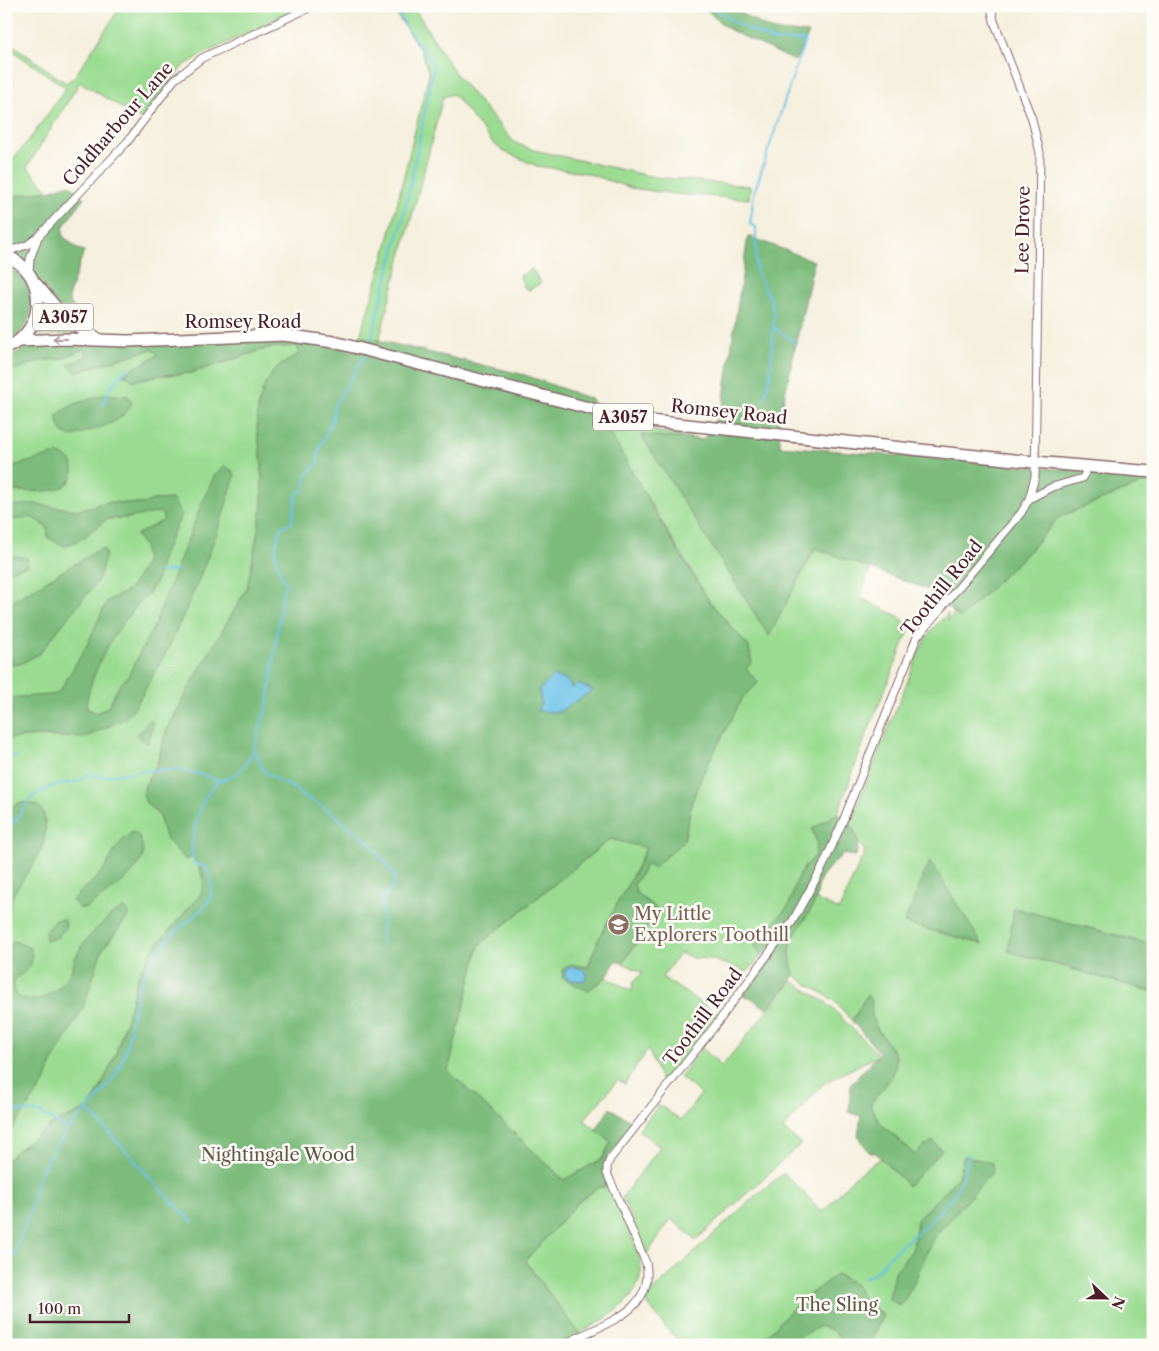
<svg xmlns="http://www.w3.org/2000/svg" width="1159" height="1351" font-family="'Libre Caslon Text',serif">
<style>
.green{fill:#9adb91;stroke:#727d5e;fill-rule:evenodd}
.forest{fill:#7bbb7b;stroke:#626d53}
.water{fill:#6bc1e8;stroke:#5a708a}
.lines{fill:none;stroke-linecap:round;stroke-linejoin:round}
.stream{stroke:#6bc1e8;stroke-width:2}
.minor-casing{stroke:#866869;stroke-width:9}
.primary-casing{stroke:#866869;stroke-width:14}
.minor{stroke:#fff;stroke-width:7}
.primary{stroke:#fff;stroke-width:11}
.rail{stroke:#4a1f2b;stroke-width:2}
.oneway{stroke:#ae9aa0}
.labels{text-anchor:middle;stroke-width:5;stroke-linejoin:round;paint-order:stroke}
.shield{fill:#fdfcf7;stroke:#806168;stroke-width:1}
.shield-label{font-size:16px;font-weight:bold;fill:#4a1f2b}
.street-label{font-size:18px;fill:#4a1f2b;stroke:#fdfcf7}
.education-label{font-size:18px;fill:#785e54;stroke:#fdfcf7;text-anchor:start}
.park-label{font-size:18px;fill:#62574a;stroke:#fdfcf7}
</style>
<rect width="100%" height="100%" fill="#fdfcf7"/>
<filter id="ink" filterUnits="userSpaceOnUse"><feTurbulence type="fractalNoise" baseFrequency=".02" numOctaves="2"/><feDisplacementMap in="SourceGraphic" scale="10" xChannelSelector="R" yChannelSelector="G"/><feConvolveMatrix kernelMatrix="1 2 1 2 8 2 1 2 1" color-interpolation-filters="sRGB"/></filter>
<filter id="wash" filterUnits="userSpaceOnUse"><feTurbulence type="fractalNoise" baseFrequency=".0096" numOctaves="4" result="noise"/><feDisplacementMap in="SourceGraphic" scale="20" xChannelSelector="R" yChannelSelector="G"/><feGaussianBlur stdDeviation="1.12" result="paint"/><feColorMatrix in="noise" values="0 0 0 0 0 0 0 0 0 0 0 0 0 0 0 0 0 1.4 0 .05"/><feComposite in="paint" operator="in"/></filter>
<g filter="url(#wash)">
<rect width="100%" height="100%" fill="#f5efdd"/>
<!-- green -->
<g class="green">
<polygon points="121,6 304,6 202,55 183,66 141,120 80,82 27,167 49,191 6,197 6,167 32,136 66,88 6,46 6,40 66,83 75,76"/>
<path d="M391,6H413L457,76L515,143L534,150L654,177L750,186L749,199L675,194L631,188L586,173L537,166L503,151L493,143L453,94L443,97L441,104C422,184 398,262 379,341L360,336L384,257L429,74L421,51Z"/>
<polygon points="532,269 541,283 529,290 524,287 520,276"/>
<polygon points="42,299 50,310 79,334 29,335"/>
<polygon points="298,346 299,354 276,368 257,428 262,464 262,509 251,575 247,588 166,732 157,764 145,785 146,803 159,815 165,837 197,862 205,884 201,894 137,979 128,1015 114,1059 96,1097 87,1109 53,1124 14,1153 6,1162 6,372 43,360 63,359 84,348 88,356 128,355 152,349 158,355 144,379 153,376 191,373 268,348"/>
<path d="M601,421L703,440L791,594L815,547L870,568L860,598L900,617L910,628L866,736L838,813L812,829L817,843L815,856L805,866L797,880L789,905L755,946L762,955L747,972L712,959L693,958L680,953L662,977L719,1015L664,1087L648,1049L625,1084L618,1080L584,1120L612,1142L602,1159L564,1180L448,1071L479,945L610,839L646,847C629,889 601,924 588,967L598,985L606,977L632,991L633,982L643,973L623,963L658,910L636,893L634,884L647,864L684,841L691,804L703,773L743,696L749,647L709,601Z"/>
<path d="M1146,482L1153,483V945L1014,908L1009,951L1153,992V1345H866L870,1344L882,1318L881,1313L864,1301L856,1285L837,1274L797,1304L758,1345H673L678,1339L669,1332L644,1299L756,1195L784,1173L823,1212L855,1176L881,1158L908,1186L924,1146L916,1156L880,1123L870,1105L895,1070L896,1055L874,1024L867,995L852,1021C846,1015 841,1007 834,1001C825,993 802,983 796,976C777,955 804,917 815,899L839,910L865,851L857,841L850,823L922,645L933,628L948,613V621L955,613L960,618L1030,550L1059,517ZM964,1156L993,1171L933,1238L913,1285L900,1306L889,1299L894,1273L913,1249L917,1220L958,1177Z"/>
<polygon points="792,981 827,1003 879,1055 824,1083 783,1129 801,1144 696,1240 671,1219 647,1254 622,1197 660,1147 638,1130 659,1105 681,1120 701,1094 680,1077 702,1048 722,1066"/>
<path d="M599,1187H610C617,1204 644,1257 641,1273C637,1303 603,1321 579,1333L525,1261L575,1205Z"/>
<polygon points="820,1326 832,1330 845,1342 860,1345 793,1345 803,1335"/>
</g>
<!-- forest -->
<g class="forest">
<polygon points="703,6 728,6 773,31 809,33 795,61 734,32 724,26"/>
<path d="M69,184L84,198L63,227V236L78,249L84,251L69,294V301L77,312L89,322L83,327C75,320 66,315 59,307C38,286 37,263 6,250V197L49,191Z"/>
<polygon points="748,236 814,261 779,421 780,446 1153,477 1153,479 1059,517 1030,550 960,618 929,590 815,548 769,636 641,435 703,440 722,410"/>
<path d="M6,266C38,278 41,329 6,341Z"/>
<path d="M360,336L525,375L591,399L663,526L709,601L749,647L752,663L746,668L758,683L743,697L703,773L691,804L684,841L653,868L647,864L634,884L636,893L658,910L623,963L616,961L606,977L588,991L562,978L563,969L570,964L588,967C601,924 629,889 646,848L610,839L479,945L448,1071L564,1180L602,1159L611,1142L596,1130L610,1108L635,1124L607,1158L610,1187H599L581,1199L525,1261L588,1345H6V1162L14,1153L53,1124L87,1109L96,1097L114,1059L128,1015L137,979L151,951L201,894C206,880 203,868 192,857L186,860L165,837L159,815L146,803L143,795L145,785L157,764L166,732L186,693L247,588L262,509V464L257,428L258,405L265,384L276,368L299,354L298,346L268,348L191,373L153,376L134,381L123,374L158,355L152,349L76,372L68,365L87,356L84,348L63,359L43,360L6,372V358L27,347L47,345L255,339L301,340L355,351Z"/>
<path d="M105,394L128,396L132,403C122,426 91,429 70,437L62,432L56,416L72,405Z"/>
<path d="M57,454C66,456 73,459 73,469C75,499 25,490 6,491V468Z"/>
<path d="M224,466L233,471L235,476L217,533L197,584L169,647L134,709L124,719L84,738L38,736L6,739V698L49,695L56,694L61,689L88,643L107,601L129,590L146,563L144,546L136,535L164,520L161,512L127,518L107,519L80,540L65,546L48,538L47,527L31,517L6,521V506L35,504L77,510L108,502L144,504L152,500L172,499L182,515C175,527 168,543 163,557C159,568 159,578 152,589C147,597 140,602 134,609C112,634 89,675 86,708L97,713L108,707L118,687L128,676L154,626L204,498L215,475Z"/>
<polygon points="100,549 104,550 106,555 98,580 39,654 20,664 6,666 6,605"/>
<polygon points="6,555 27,558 28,565 6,572"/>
<polygon points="149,721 154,722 148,743 146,743 137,735"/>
<path d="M19,803C34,803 43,803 45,821C49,850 28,869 14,893C9,902 11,912 6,922V810Z"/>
<path d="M838,813C851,823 864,840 855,856L843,854C835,862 825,870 820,880C817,886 818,893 816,899C803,931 780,936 795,976L767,1009L750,997L744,996V990L771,960V945L762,955L755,946L789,905L797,880L805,866L815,856L817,843L812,829Z"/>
<path d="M133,832L139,836C141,841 143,847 143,852C144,872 101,897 86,908H79L72,900C82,890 96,880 104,869C113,856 118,840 133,832Z"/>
<polygon points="930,861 982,944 904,923"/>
<path d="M125,908L128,911V917L102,950L83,1008L53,1060L45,1082L6,1138V946L14,941L30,948C40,976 10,970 14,988C15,995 21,999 27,1000C44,1002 63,987 70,973C75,962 76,952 85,942C93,932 113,910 125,908Z"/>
<polygon points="1014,908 1153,945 1153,992 1008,951"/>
<polygon points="64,919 66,926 58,937 46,941 45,932 55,920"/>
<path d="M867,995L872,1002C866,1033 902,1045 895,1069C891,1082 877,1094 870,1105L880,1123L915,1155L924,1146L933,1141L942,1150L908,1186L876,1153L869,1152L858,1136L861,1116L849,1112L851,1084L880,1053L852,1021Z"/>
<polygon points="964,1156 992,1163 993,1171 933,1238 913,1285 901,1306 889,1299 894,1273 913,1249 917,1220 958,1177"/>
<polygon points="837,1274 856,1285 864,1301 883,1315 869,1344 845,1342 832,1330 820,1326 803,1335 793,1345 758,1345 797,1304"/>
</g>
<!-- water -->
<g class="water">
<polygon points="553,676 568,681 572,689 578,684 593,690 559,712 537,711 541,703 539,690"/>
<polygon points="575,967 582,969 587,974 584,981 570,980 565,977 565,972 568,968"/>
</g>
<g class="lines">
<!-- stream -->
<g class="stream">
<polyline points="711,6 736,23 774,41 805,40 754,193 750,224 756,227 756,271 770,298 774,314 770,377 765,397"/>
<polyline points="774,327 796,343"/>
<polyline points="369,346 407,202 434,65 408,30 395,6"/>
<polyline points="103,405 110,388 127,368"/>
<polyline points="157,572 177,570"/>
<polyline points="6,761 16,756"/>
<path d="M280,782L263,770L254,748L268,702L283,590L286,584C274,560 271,553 282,527L292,522L297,494L304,489C305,478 308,470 318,464V452L333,418L334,406L365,355"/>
<path d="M284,783L296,789L302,796L312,800L328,810L370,843L394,875C398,888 387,890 383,898C380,906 384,911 383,918C383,929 378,934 382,945"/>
<path d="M6,834L31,797L52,786L76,782L91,773L98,777C139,772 180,762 219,781"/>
<path d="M87,1110C125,1145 155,1188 193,1222"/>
<polyline points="6,1111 38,1112 68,1129 48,1158 36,1184 33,1203 11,1264"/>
<path d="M68,1129C88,1108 117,1082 125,1053C133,1025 132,993 148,968C155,956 163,944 173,934C183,923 203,913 209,900C215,889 210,877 206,867L194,864C187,842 200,795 219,781C222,779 227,779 230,777C243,771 249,760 254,748"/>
<path d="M864,1277C877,1276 884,1261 893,1253C922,1227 967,1197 968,1154"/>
</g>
</g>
</g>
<g filter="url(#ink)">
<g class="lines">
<defs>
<g id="minor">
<polyline points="6,252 27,245 38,237 128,141 174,80 202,58 313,6"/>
<polyline points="29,273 30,259 37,240"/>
<polyline points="1029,499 1052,487 1083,478 1088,466"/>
<path d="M564,1345C597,1324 656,1315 646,1263L607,1173V1167L610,1159L718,1022L792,922L823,866L843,821L917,637L1021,513L1029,499L1035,477L1040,153L1032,119L994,21L991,6"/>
</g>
<g id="primary">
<path d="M6,256C49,272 47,331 6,348"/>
<polyline points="36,284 65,318 98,339"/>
<polyline points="19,341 65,339 128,341 284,335 334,342 631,419 1034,462 1153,472"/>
</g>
</defs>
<!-- minor casing -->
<use href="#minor" class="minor-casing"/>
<!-- primary casing -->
<use href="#primary" class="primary-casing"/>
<!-- minor -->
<use href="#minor" class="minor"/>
<!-- primary -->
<use href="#primary" class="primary"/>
<!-- rail -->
<polyline class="rail" points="1152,6 1153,6"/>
</g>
<!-- one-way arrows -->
<defs><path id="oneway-shaft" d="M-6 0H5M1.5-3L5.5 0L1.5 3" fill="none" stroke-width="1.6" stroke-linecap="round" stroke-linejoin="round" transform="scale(1.25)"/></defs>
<use class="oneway" href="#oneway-shaft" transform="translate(60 339) rotate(180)"/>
</g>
<!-- icons -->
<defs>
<symbol id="school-disc" viewBox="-11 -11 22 22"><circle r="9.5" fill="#8d6e63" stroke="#fdfcf7"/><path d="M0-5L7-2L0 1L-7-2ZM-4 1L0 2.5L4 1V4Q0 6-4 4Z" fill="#fff"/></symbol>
</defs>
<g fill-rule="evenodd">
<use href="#school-disc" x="606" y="912" width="25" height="25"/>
</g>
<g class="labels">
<!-- shield labels -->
<g class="shield">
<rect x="33" y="303.5" width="60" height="27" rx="4"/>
<rect x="593" y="403.5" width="60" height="27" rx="4"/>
</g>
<g class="shield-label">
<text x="63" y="323">A3057</text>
<text x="623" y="423">A3057</text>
</g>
<!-- street labels -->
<g class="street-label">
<text transform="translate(118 124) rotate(-49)" y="6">Coldharbour Lane</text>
<text transform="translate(1023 230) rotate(-89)" y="6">Lee Drove</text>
<text x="243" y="328">Romsey Road</text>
<text transform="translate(729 412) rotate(6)" y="6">Romsey Road</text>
<text transform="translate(942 588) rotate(-51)" y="6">Toothill Road</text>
<text transform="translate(703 1017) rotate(-53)" y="6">Toothill Road</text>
</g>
<!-- education labels -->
<g class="education-label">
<text x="634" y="920">My Little<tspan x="634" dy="21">Explorers Toothill</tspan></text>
</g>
<!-- park labels -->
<g class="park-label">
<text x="278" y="1161">Nightingale Wood</text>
<text x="837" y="1311">The Sling</text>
</g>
</g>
<!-- margin -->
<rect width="1159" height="1351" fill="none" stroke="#fdfcf7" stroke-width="25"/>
<!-- north arrow -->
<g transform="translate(1106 1298) rotate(112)" stroke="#fdfcf7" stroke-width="4" paint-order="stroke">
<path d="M0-4L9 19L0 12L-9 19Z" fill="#4a1f2b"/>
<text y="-8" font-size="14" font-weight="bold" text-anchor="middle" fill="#4a1f2b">N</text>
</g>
<!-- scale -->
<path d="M30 1314v8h99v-8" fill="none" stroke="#4a1f2b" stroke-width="2.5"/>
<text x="38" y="1314" font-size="15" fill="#4a1f2b" stroke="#fdfcf7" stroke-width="4" paint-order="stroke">100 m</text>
</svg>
